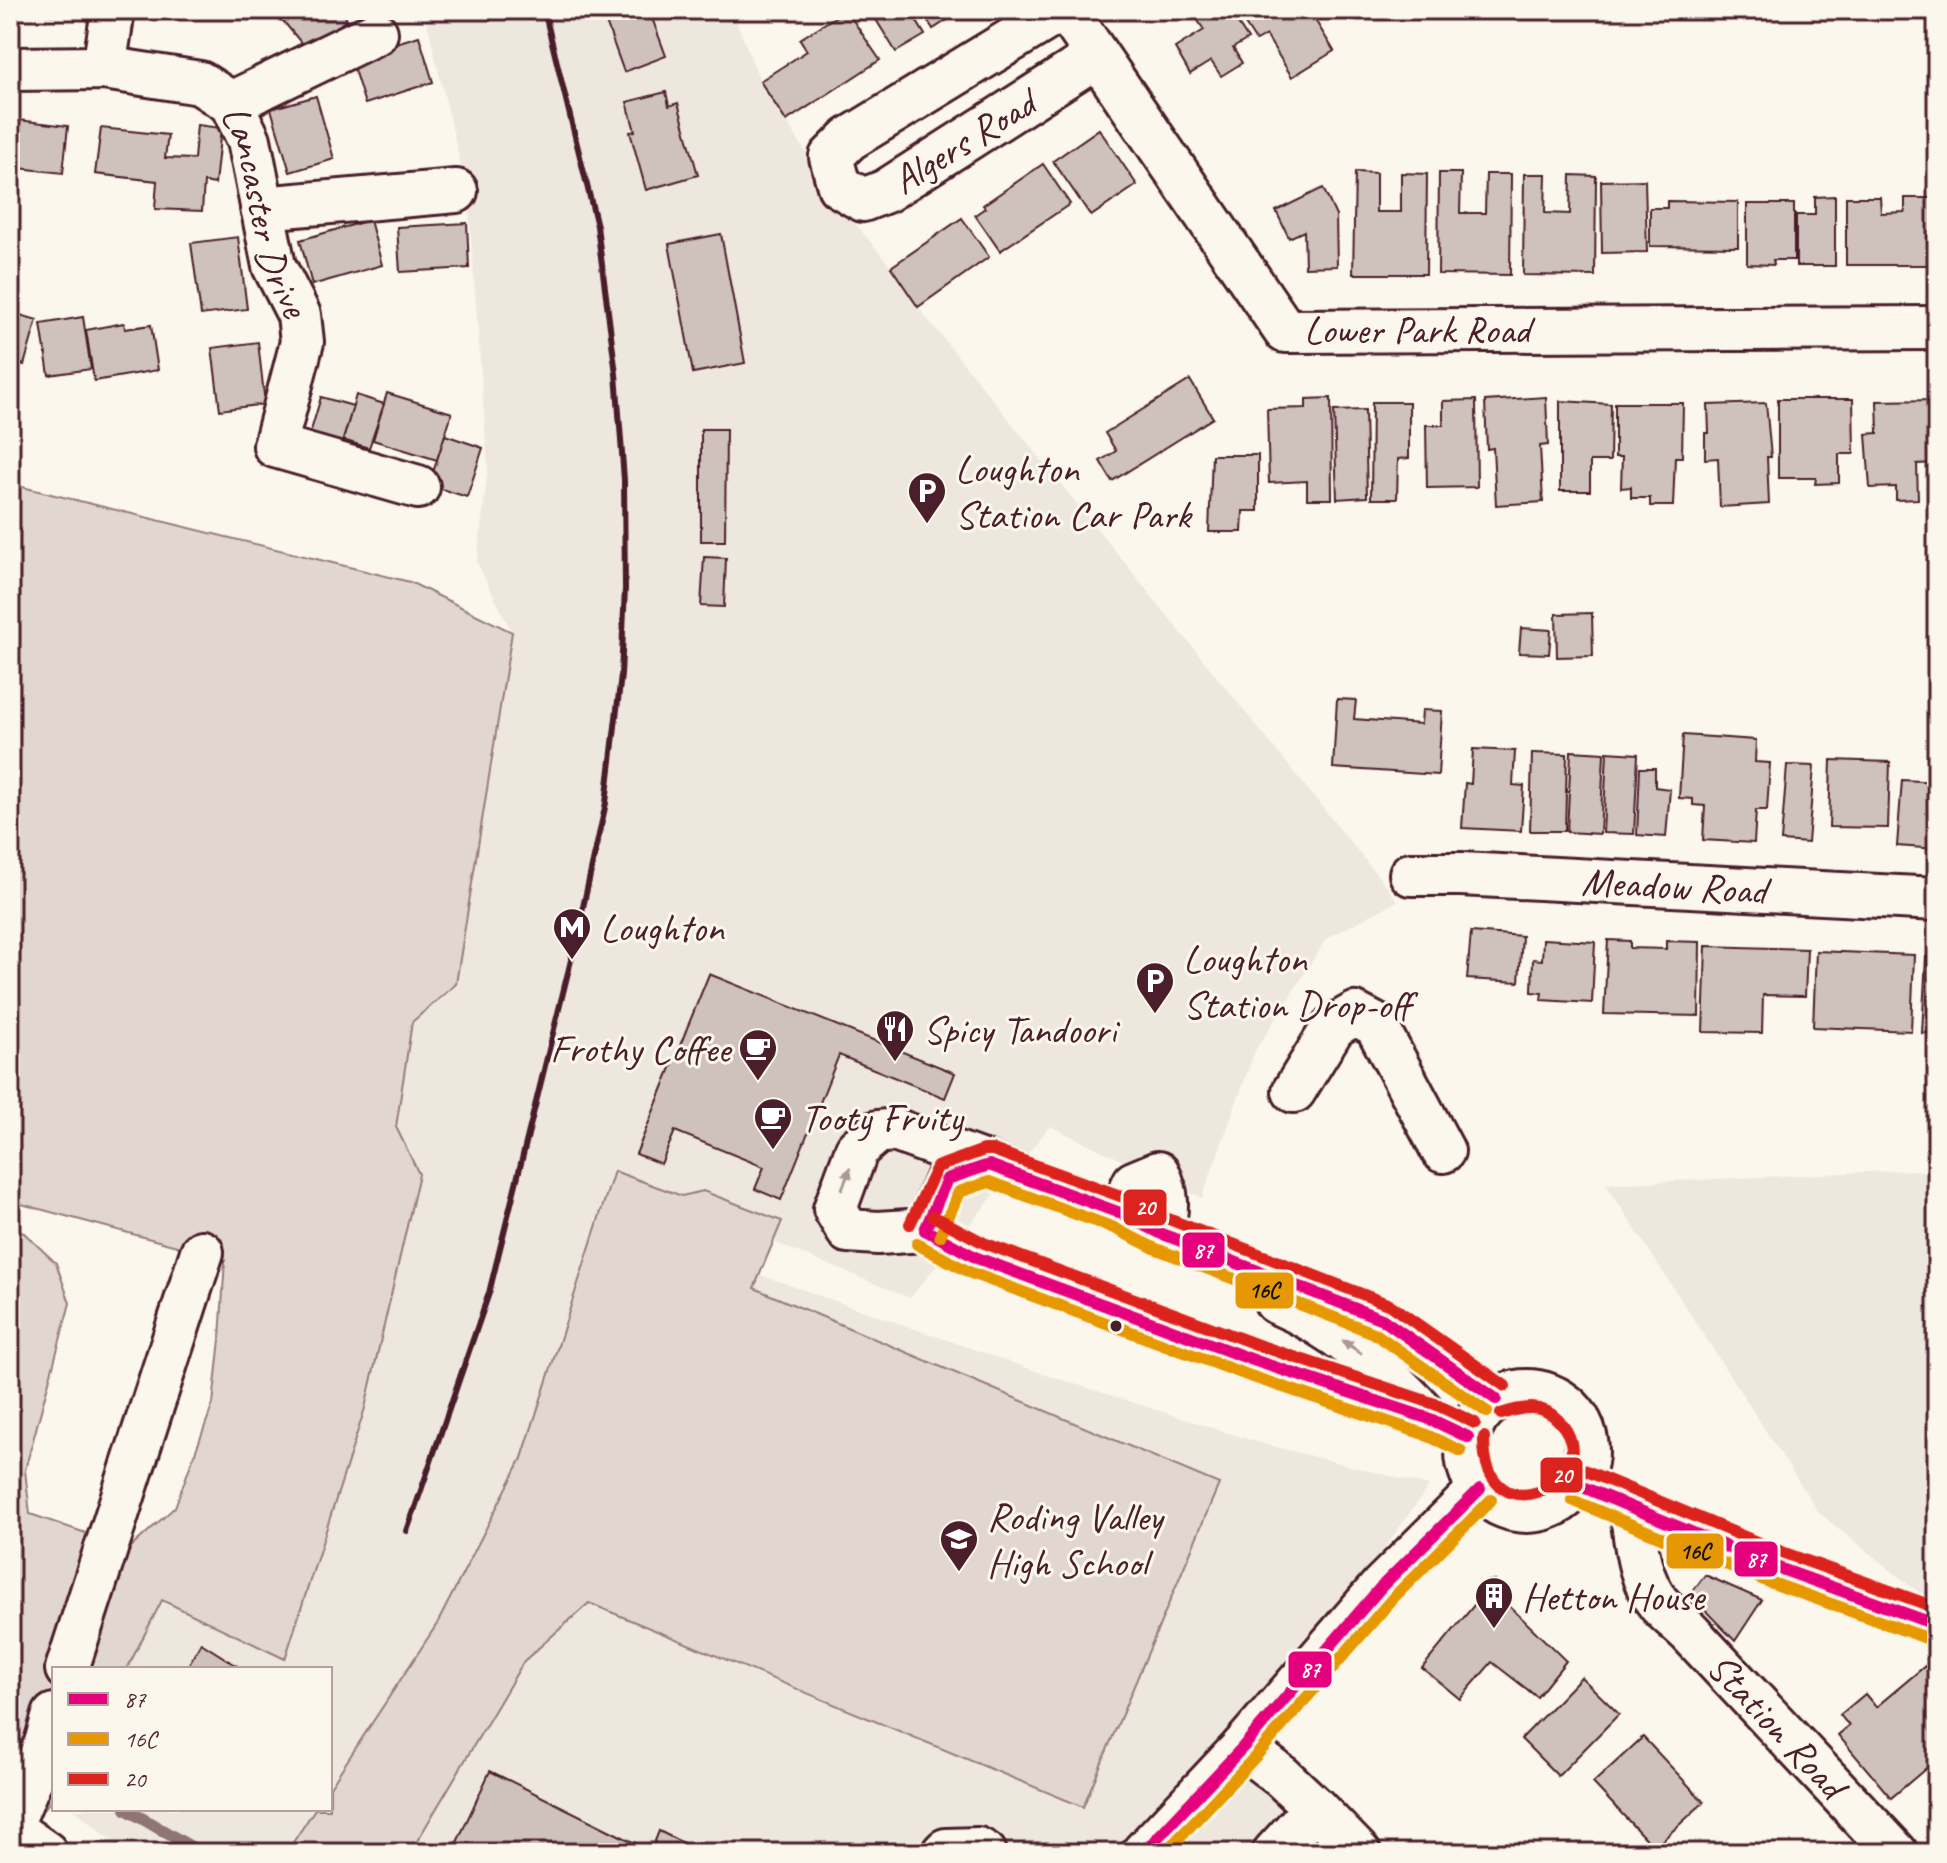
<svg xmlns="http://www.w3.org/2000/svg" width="1947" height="1863" font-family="Caveat,sans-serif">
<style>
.built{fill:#eee7de}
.green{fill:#e2d7d0;stroke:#967b7e;stroke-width:2}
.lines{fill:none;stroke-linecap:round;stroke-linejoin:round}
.stream{stroke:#907477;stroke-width:12}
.building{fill:#cfc2bc;stroke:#4a1f2b;stroke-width:2}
.minor-casing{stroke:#4a1f2b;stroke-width:48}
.minor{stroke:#fbf7ec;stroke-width:42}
.rail{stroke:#4a1f2b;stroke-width:6}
.bus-1-casing{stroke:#fbf7ec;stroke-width:18}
.bus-2-casing{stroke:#fbf7ec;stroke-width:18}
.bus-3-casing{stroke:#fbf7ec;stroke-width:18}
.bus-1{stroke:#e5007d;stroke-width:12}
.bus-2{stroke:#e69804;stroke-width:12}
.bus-3{stroke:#dc241f;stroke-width:12}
.oneway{fill:#ab9695}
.bus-dot{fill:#4a1f2b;stroke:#fbf7ec;stroke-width:3}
.labels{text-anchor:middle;stroke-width:6;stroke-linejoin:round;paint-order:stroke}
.street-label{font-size:40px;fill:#4a1f2b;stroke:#fbf7ec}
.poi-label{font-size:40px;fill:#4a1f2b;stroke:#fbf7ec;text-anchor:start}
.line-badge{stroke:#fbf7ec;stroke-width:3}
.badge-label{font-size:22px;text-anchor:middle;font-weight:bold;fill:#fff}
.pale-badge-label{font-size:22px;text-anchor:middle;font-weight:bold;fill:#111}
</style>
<rect width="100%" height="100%" fill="#fbf7ec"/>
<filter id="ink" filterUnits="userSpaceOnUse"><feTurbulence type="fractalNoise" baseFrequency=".0125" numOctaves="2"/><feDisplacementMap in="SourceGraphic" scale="16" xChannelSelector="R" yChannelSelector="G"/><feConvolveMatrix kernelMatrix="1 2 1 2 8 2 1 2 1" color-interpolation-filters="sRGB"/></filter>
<g filter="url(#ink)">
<!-- built -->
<g class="built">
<polygon points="424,10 732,10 760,81 840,205 891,267 918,307 1398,901 1327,938 1255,1051 1202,1198 1050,1126 910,1298 773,1242 781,1221 703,1191 682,1196 614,1171 522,1458 437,1624 330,1787 330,1669 127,1669 162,1600 285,1658 365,1408 419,1175 396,1127 412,1022 456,984 512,632 477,563 488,468 468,195"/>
<polygon points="1912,1170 1937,1172 1937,1607 1819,1513 1606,1184"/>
<polygon points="698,1253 1047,1375 1260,1443 1429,1486 1251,1735 1375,1853 395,1853"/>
<polygon points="74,1809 315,1809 286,1853 127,1853"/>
</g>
<!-- green -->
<g class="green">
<polygon points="10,484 410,582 512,632 456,984 412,1022 396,1127 419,1174 365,1408 285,1659 162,1600 127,1669 54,1669 54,1796 45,1808 10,1792 10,1230 24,1233 56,1263 70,1303 25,1470 30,1514 130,1548 175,1507 213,1404 220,1339 225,1259 10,1201"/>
<polygon points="614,1171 682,1196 703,1191 782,1221 754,1288 1219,1484 1083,1807 589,1603 524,1661 410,1853 286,1853 315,1809 330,1809 330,1787 437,1624 522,1458"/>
</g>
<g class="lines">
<!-- stream -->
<g class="stream">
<polyline points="10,1741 34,1755"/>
<polyline points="126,1809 201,1853"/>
</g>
</g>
<!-- building -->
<g class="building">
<polygon points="12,10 89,10 88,16 54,11 53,15"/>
<polygon points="274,10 340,10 347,19 308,51"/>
<polygon points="613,10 649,10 666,56 624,72 603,14"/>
<polygon points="846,10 880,60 786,121 760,81 807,51 800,39"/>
<polygon points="870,10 910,10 925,35 896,52"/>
<polygon points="921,10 963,10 933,29"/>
<polygon points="1197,10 1229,10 1248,39 1233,48 1242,63 1221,76 1211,61 1190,74 1175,48 1204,30 1193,13"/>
<polygon points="1236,10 1309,10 1334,51 1292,77 1266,35 1256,41"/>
<polygon points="419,36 433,82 365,104 350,57"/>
<polygon points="666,92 669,106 678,103 698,175 646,190 630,132 635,131 627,102"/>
<polygon points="316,96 334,159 290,172 271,109"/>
<polygon points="10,119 68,126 63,173 10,167"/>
<polygon points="197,125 221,128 215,184 204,182 202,211 155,209 157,181 95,174 101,128 168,135 165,158 194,159"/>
<polygon points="1099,129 1137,185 1091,216 1053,161"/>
<polygon points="1043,164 1070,204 1000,251 975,215 985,208 983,205"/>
<polygon points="1355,172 1376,173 1376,212 1401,212 1401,173 1427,174 1426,274 1353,274"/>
<polygon points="1439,173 1461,173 1460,213 1485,213 1486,174 1511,174 1510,275 1438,274"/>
<polygon points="1524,174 1546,174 1545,213 1570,214 1571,175 1596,176 1595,276 1523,275"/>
<polygon points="1645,180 1647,252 1602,253 1601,181"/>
<polygon points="1323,188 1336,216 1337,266 1305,267 1304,231 1289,238 1276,211"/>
<polygon points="1835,196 1835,266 1796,266 1796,215 1815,215 1815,197"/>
<polygon points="1846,197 1880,197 1881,213 1905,212 1905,198 1937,198 1937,265 1846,265"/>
<polygon points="1667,201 1738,202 1738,247 1650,246 1650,208 1667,208"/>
<polygon points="1747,204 1794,204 1794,260 1773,260 1774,265 1747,264"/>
<polygon points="962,218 989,257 918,307 891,267"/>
<polygon points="370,220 382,265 312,285 300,240"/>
<polygon points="467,223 469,268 400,272 397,227"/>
<polygon points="721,234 745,363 693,373 669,244"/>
<polygon points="238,237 247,309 201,315 191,243"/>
<polygon points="10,312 37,320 24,365 10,361"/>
<polygon points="83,317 91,369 49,375 41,324"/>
<polygon points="124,323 125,329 151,325 158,370 94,381 86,330"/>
<polygon points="258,342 265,404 220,410 212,348"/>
<polygon points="1190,380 1213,418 1112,481 1100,461 1116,451 1105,433"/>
<polygon points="387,393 452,413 437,460 373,440"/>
<polygon points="356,395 384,404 369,448 343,440"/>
<polygon points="321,397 353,406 339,453 307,444"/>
<polygon points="1546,397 1548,445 1540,446 1543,502 1496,505 1493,448 1487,449 1485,401"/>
<polygon points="1331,398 1332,499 1307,499 1307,481 1269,483 1267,409 1306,408 1306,399"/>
<polygon points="1778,399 1853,399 1854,454 1839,454 1839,483 1815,484 1816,478 1778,478"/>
<polygon points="1476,400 1477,487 1427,488 1426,425 1443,425 1443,401"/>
<polygon points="1937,400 1937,463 1917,464 1918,499 1896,500 1896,487 1870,488 1866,434 1878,433 1877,401"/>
<polygon points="1560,401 1611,404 1610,461 1590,461 1590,491 1560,491"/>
<polygon points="1372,402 1409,402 1409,458 1398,459 1397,499 1371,499"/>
<polygon points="1615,403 1683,403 1682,457 1675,457 1673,506 1650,506 1650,498 1631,498 1631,487 1621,488 1622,457 1615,457"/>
<polygon points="1766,403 1771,457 1767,457 1769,504 1720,507 1718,458 1705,459 1705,433 1709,433 1708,405"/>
<polygon points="1365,410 1367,497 1337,499 1334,411"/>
<polygon points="701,429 726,429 725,541 701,541"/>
<polygon points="445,435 483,448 467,497 429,485"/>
<polygon points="1212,455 1258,455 1258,511 1243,511 1242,532 1209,532"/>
<polygon points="704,557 726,558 724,607 701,606"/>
<polygon points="1592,613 1593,656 1557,657 1556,614"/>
<polygon points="1521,628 1551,630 1549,654 1519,653"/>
<polygon points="1337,699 1356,700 1354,719 1421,724 1422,710 1442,711 1438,775 1333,768"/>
<polygon points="1683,735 1756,740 1755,762 1770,763 1767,810 1756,810 1754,843 1703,840 1705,806 1693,805 1693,799 1679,798"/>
<polygon points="1473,749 1515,751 1513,785 1524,786 1521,831 1462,828 1465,783 1471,784"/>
<polygon points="1571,751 1604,753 1600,834 1567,832"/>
<polygon points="1607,752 1638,754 1634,834 1603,833"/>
<polygon points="1532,753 1567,754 1565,831 1530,831"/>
<polygon points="1831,760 1890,762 1888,828 1829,827"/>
<polygon points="1787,765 1814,766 1808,843 1781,841"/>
<polygon points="1640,768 1655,768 1655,787 1670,789 1666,837 1637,835"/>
<polygon points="1902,780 1937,782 1937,849 1897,846"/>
<polygon points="1471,932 1522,936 1519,982 1467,979"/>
<polygon points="1543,939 1595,942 1592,1003 1541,1000 1542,993 1532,992 1533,959 1542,960"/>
<polygon points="1608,940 1630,941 1630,948 1666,949 1666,941 1700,942 1699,1016 1604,1014"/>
<polygon points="1706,946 1807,949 1805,996 1763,995 1762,1033 1703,1032"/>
<polygon points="1816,951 1914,955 1911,1031 1813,1027"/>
<polygon points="1926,957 1937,958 1937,1034 1922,1033"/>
<polygon points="709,974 955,1073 945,1098 839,1055 781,1200 755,1189 764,1167 675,1131 661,1164 636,1154"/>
<polygon points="1705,1575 1762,1600 1735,1641 1690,1595"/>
<polygon points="1494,1580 1504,1589 1503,1600 1566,1661 1537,1697 1492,1662 1460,1699 1422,1668 1480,1598 1480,1587 1485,1582"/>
<polygon points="201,1643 242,1669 186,1669"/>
<polygon points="1925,1666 1937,1680 1937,1759 1891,1798 1838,1735 1849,1726 1840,1715 1865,1694 1876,1707"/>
<polygon points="1581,1677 1619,1714 1558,1776 1521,1739"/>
<polygon points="1643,1737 1704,1802 1654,1848 1593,1783"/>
<polygon points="490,1771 651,1851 659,1831 703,1853 452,1853"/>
</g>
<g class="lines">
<defs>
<g id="minor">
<polyline points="1061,10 849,139 831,157 839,186 863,200 886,191 1097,56"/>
<polyline points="1066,10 1285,331 1937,328"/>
<polyline points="104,68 113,10"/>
<path id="s1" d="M10,69L104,68L200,83L231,103L249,140L274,266L299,315L302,342L275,446L418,487"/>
<polyline points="231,103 376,33"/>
<polyline points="262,208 456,191"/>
<polyline points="1411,874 1461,874 1937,899"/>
<polyline points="1294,1091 1334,1026 1355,1014 1376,1025 1443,1151"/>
<path d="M1120,1213L1134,1183L1158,1173C1168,1193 1169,1212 1160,1233"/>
<polyline points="925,1230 947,1179 989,1165"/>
<path d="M1276,1302C1334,1326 1381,1368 1423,1412"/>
<circle cx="1527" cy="1451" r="60"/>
<polyline points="1468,1437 1430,1419 1256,1361 977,1258 925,1230 878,1233 848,1231 835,1209 857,1149 877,1132 895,1130 1120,1213 1160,1233 1382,1319 1496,1399"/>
<polyline points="1578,1485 1770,1565 1937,1625"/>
<path d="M1631,1508C1636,1539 1637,1578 1659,1604C1669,1615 1681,1624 1691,1634L1896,1853"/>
<polyline points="67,1669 202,1252"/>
<polyline points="1243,1747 1282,1777 1315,1808 1274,1853"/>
<polyline points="1315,1808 1359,1853"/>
<polyline points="10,1828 46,1743 54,1715"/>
<polyline points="10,1828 46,1853"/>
<polyline points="943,1853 946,1850 978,1849 985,1853"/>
<polyline points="1143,1853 1243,1747 1382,1586 1480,1489"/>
</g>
</defs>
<!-- minor casing -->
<use href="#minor" class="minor-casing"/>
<!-- minor -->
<use href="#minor" class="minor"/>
<!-- rail -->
<polyline class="rail" points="407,1531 489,1293 574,948 606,803 621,675 625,588 624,480 616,374 597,226 544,10"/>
<defs>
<g id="bus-1">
<polyline points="925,1230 947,1179 989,1165 1120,1213 1160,1233 1382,1319 1496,1399"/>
<polyline points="925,1230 977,1258 1256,1361 1430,1419 1468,1437"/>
<polyline points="1578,1485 1770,1565 1937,1625"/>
<polyline points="1143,1853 1243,1747 1382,1586 1480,1489"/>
</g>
<g id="bus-2">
<polyline points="940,1236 959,1192 989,1182 1114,1228 1154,1248 1374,1333 1487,1412"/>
<polyline points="917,1244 971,1273 1250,1376 1424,1434 1461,1451"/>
<polyline points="1572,1500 1764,1580 1932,1640"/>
<polyline points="1165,1853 1255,1757 1394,1597 1491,1500"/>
</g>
<g id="bus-3">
<polyline points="933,1216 984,1243 1261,1346 1435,1404 1475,1423"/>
<polyline points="910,1224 937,1167 984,1150 993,1150 1126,1198 1166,1218 1390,1305 1505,1386"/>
<path d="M1484,1437C1482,1545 1614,1478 1558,1420C1542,1403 1522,1407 1501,1414"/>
<polyline points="1584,1470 1776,1550 1937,1608"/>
</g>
</defs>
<!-- bus-1 casing -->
<use href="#bus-1" class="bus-1-casing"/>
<!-- bus-2 casing -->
<use href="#bus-2" class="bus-2-casing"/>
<!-- bus-3 casing -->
<use href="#bus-3" class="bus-3-casing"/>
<!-- bus-1 -->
<use href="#bus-1" class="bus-1"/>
<!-- bus-2 -->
<use href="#bus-2" class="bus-2"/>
<!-- bus-3 -->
<use href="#bus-3" class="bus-3"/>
</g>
<!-- one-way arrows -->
<defs><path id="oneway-solid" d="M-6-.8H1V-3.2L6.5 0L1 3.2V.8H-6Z" transform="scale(2)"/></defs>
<g class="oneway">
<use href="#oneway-solid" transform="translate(846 1179) rotate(-69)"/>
<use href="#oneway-solid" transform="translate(1352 1347) rotate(-145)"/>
</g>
</g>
<!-- icons -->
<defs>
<symbol id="parking-pin" viewBox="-11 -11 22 30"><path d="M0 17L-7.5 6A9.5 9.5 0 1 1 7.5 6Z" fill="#4a1f2b" stroke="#fbf7ec"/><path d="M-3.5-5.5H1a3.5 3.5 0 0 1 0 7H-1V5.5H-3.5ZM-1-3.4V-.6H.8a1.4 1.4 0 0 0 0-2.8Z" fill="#fff"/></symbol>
<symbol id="metro-pin" viewBox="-11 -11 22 30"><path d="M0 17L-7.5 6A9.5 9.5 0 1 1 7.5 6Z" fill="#4a1f2b" stroke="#fbf7ec"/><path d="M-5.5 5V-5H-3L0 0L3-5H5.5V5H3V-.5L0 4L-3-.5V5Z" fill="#fff"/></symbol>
<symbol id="restaurant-pin" viewBox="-11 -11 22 30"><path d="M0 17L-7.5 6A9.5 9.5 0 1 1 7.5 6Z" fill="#4a1f2b" stroke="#fbf7ec"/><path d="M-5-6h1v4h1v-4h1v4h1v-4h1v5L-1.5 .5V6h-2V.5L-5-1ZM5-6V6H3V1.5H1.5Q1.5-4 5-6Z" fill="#fff"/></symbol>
<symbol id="cafe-pin" viewBox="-11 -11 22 30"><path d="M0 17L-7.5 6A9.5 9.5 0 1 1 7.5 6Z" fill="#4a1f2b" stroke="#fbf7ec"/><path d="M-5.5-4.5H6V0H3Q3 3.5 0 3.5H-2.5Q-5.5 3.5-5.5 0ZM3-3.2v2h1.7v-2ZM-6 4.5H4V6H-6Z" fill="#fff"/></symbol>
<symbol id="school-pin" viewBox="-11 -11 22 30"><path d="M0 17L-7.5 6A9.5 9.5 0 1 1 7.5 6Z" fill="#4a1f2b" stroke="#fbf7ec"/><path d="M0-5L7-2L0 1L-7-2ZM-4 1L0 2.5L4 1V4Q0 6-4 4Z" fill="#fff"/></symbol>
<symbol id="building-pin" viewBox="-11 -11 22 30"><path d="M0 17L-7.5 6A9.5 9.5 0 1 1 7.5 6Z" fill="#4a1f2b" stroke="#fbf7ec"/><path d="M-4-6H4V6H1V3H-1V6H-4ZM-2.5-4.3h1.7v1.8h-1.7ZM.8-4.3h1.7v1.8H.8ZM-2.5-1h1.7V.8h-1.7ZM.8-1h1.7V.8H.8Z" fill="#fff"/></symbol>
</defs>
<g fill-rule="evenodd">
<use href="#parking-pin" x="905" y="469" width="44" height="60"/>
<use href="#metro-pin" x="550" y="905" width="44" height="60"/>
<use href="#parking-pin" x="1133" y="959" width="44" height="60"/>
<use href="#restaurant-pin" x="873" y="1007" width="44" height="60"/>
<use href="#cafe-pin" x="736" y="1026" width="44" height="60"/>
<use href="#cafe-pin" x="751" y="1095" width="44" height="60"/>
<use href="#school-pin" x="937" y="1517" width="44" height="60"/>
<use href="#building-pin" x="1472" y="1574" width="44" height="60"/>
</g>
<!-- markers -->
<circle class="bus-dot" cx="1116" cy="1326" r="7"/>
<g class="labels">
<!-- street labels -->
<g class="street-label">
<text transform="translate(963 141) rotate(-32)" y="14">Algers Road</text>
<text dy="14" stroke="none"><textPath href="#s1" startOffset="342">Lancaster Drive</textPath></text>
<text x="1417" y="343">Lower Park Road</text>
<text transform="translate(1674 885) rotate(3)" y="14">Meadow Road</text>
<text transform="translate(1777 1725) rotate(47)" y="14">Station Road</text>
</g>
<!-- poi labels -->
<g class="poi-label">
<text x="955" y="482">Loughton<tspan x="955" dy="46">Station Car Park</tspan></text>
<text x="600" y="941">Loughton</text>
<text x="1183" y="972">Loughton<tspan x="1183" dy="46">Station Drop-off</tspan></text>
<text x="923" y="1043">Spicy Tandoori</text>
<text x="730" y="1062" text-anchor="end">Frothy Coffee</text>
<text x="801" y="1131">Tooty Fruity</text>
<text x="987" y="1530">Roding Valley<tspan x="987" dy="46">High School</tspan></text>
<text x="1522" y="1610">Hetton House</text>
</g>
</g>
<g class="line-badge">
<rect x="1122" y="1188" width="46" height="39" rx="8" fill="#dc241f"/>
<rect x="1181" y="1231" width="45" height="38" rx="8" fill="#e5007d"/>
<rect x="1234" y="1271" width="61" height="39" rx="8" fill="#e69804"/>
<rect x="1539" y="1456" width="45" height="38" rx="8" fill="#dc241f"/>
<rect x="1665" y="1532" width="60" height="38" rx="8" fill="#e69804"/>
<rect x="1733" y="1540" width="46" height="38" rx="8" fill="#e5007d"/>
<rect x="1287" y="1650" width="46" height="39" rx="8" fill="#e5007d"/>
</g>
<g class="badge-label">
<text x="1145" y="1215">20</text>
<text x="1203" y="1258">87</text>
<text x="1562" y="1483">20</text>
<text x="1756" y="1567">87</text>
<text x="1310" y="1677">87</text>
</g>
<g class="pale-badge-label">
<text x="1264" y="1298">16C</text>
<text x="1695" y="1559">16C</text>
</g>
<!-- margin -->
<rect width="1947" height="1863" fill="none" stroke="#fbf7ec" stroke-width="40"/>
<rect x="20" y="20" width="1907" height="1823" fill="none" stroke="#4a1f2b" stroke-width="3" filter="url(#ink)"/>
<!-- legend -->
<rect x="52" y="1667" width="280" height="144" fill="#fbf7ec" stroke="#b4a19f" stroke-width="2"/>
<rect x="68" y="1693" width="40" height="12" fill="#e5007d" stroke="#b4a19f" stroke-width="2"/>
<text x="124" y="1707" font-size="24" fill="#4a1f2b">87</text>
<rect x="68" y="1733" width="40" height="12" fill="#e69804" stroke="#b4a19f" stroke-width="2"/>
<text x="124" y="1747" font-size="24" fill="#4a1f2b">16C</text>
<rect x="68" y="1773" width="40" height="12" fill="#dc241f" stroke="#b4a19f" stroke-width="2"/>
<text x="124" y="1787" font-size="24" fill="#4a1f2b">20</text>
</svg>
